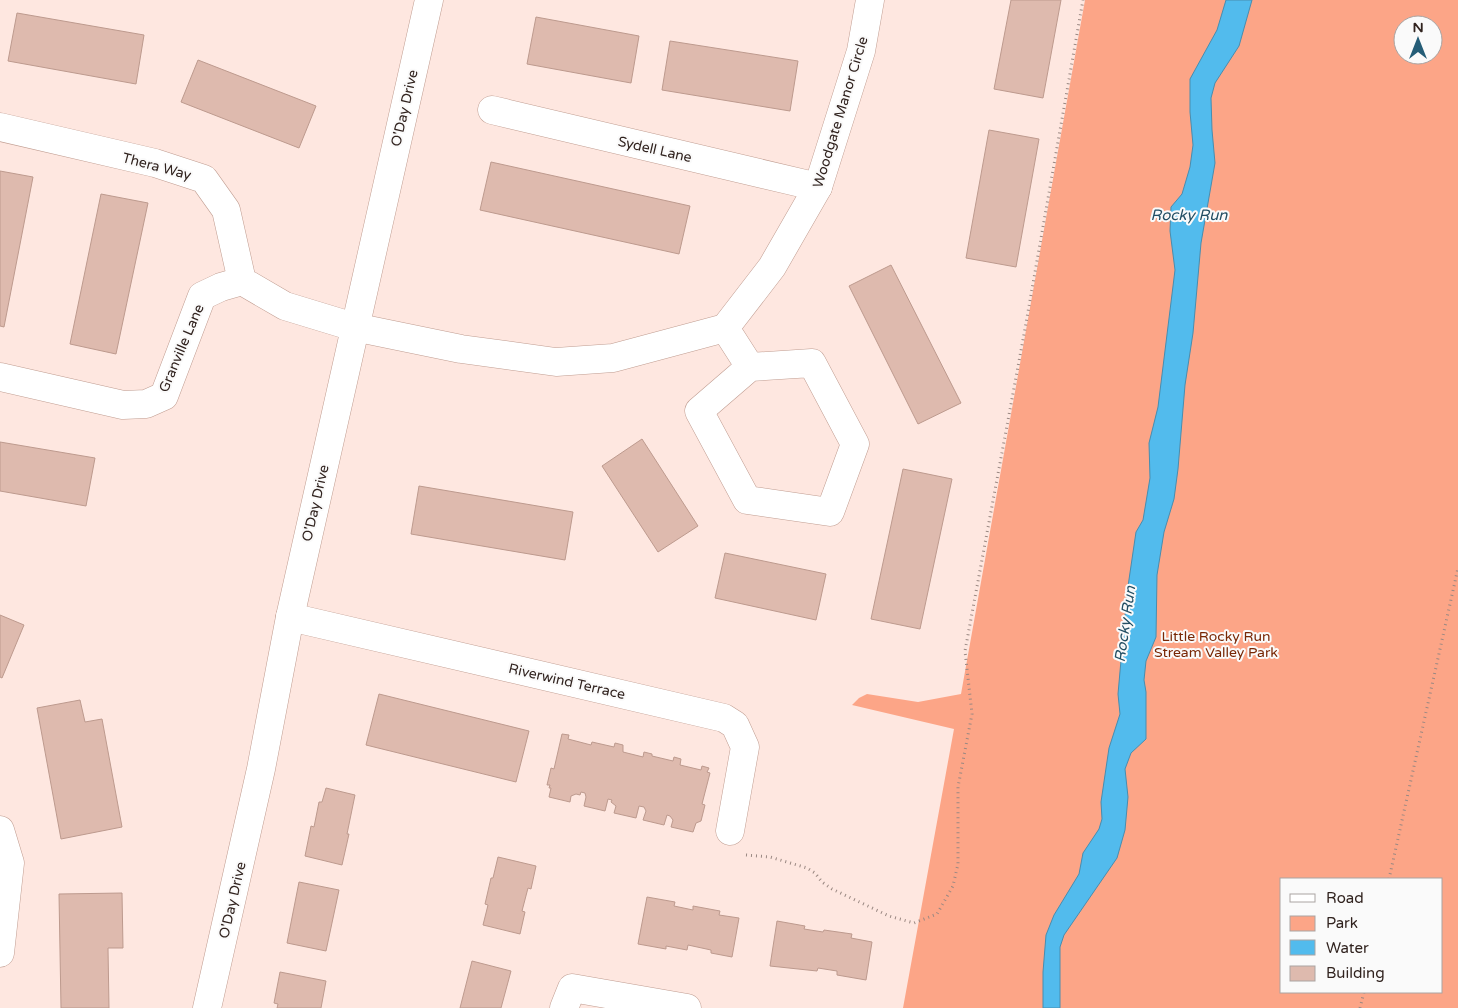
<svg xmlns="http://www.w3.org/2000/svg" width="1458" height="1008" font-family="'Varela Round',sans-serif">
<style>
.green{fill:#fca587;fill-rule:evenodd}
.water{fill:#52bbed;stroke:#488daf}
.building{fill:#debaae;stroke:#bd9a8e}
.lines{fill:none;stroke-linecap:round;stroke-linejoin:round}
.minor-casing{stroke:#c09d91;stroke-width:29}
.path{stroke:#9a8882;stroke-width:3;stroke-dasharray:1 4;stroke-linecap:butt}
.minor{stroke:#fff;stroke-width:28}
.labels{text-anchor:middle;stroke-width:4;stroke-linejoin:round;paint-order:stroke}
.street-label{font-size:14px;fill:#31231f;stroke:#fafafa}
.park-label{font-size:14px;fill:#782705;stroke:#fafafa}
.water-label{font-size:15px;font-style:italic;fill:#224e63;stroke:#fafafa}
</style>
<rect width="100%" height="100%" fill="#fee7e0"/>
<!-- green -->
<path class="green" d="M1085,0H1458V1008H903L954,729L852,705L859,698L867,694L918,702L961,694ZM1403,25H1433V55H1403ZM1282,879H1442V992H1282Z"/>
<!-- water -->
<polygon class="water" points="1226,0 1252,0 1239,46 1215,83 1211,98 1212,130 1215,163 1201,243 1193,333 1185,385 1178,469 1174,499 1164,532 1157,575 1156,637 1146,661 1144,680 1146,692 1146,739 1131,753 1125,769 1128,797 1125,830 1117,858 1064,935 1060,947 1060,1008 1043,1008 1043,972 1046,935 1054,915 1079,874 1083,853 1099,829 1102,819 1101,802 1109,748 1120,714 1118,694 1127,593 1136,532 1143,520 1150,478 1149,443 1158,407 1175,270 1170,231 1171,207 1182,194 1190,167 1193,145 1190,112 1190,79 1217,30"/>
<!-- building -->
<g class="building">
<polygon points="1011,0 1061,0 1043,98 994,89"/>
<polygon points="17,13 144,35 136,84 8,61"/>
<polygon points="536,17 639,36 631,83 527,64"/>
<polygon points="670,41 798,61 790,111 662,90"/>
<polygon points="198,60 316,106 299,148 181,102"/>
<polygon points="989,130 1039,139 1016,267 966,258"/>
<polygon points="491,162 690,206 679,254 480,210"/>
<polygon points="0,171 33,177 4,327 0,326"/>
<polygon points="101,194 148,203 116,354 70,344"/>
<polygon points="891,265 961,403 918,424 849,286"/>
<polygon points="642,439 698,526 658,552 602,466"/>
<polygon points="0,442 95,458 86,506 0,491"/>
<polygon points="903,469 952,479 920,629 871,619"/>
<polygon points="419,486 573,512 565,560 411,534"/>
<polygon points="725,553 826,574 816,620 715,598"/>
<polygon points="0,615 24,625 2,678 0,677"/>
<polygon points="379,694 529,731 516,782 366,745"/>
<polygon points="80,700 85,722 102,719 122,827 61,839 37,708"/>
<polygon points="562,734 569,735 568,739 591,745 592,742 614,747 615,743 623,745 623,752 643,757 644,752 652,754 652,756 673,761 674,757 681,759 680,765 701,770 702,766 709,768 707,772 710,773 702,804 705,805 701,821 696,823 693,832 671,827 673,820 670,816 667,815 664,825 643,820 646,811 644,807 639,806 636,818 614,813 616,806 611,802 612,800 608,799 605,811 584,806 586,797 585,793 581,792 580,795 576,794 571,796 570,802 549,797 551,788 549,788 550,785 547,785 551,768 554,769"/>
<polygon points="326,788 355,795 347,834 349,834 342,865 305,856 311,826 314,827 319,802 322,802"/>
<polygon points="498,857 536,866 531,889 528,888 522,911 525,912 520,934 483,925 488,905 485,904 491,878 493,878"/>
<polygon points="299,882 339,890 326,951 287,943"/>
<polygon points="122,893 123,948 108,948 109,1008 61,1008 59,894"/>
<polygon points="647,897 675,902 674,906 693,910 693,906 720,911 719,915 739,918 732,957 711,953 711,950 688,945 687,950 666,946 666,949 638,944"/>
<polygon points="777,921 805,926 804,929 823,932 824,930 852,934 851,938 872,942 866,980 837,975 837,971 818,968 817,971 770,966"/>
<polygon points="472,961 511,971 501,1008 460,1008"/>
<polygon points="280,972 326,981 321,1008 277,1008 278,1004 274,1003"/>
</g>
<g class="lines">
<defs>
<g id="minor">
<polyline points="492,110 818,187"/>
<polyline points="0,127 155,163 204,179 226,210 242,281 285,306 354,327 461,349 556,362 613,358 725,328 772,267 818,187 861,51 870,0"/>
<polyline points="725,328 750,367"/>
<polygon points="812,363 855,444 830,512 747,500 699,411 750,367"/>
<polyline points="0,377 123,405 146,404 164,396 202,296 221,287 242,281"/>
<polyline points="290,617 724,718 735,725 745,747 730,831"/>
<polyline points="0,830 10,863 0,953"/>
<polyline points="207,1008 261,769 290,617 429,0"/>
<polyline points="564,1008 572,988 687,1008"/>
</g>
</defs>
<!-- minor casing -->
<use href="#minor" class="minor-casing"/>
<!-- path -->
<g class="path">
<polyline points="746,855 770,857 807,868 815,873 822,882 832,889 889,916 914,923 937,914 953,886 958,864 958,787 972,714 965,651 1025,329 1083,0"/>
<polyline points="1389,879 1458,568"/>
<polyline points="1360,1008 1364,992"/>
</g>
<!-- minor -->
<use href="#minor" class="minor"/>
</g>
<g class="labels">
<!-- street labels -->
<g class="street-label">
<text transform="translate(404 108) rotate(-77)" y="5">O'Day Drive</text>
<text transform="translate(840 112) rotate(-73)" y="5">Woodgate Manor Circle</text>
<text transform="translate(655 149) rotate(13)" y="5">Sydell Lane</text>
<text transform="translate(157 166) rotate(15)" y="5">Thera Way</text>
<text transform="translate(181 348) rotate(-67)" y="5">Granville Lane</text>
<text transform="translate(315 503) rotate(-77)" y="5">O'Day Drive</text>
<text transform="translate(567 681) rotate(13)" y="5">Riverwind Terrace</text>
<text transform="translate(232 900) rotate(-77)" y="5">O'Day Drive</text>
</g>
<!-- park labels -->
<g class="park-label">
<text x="1216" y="641">Little Rocky Run<tspan x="1216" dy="16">Stream Valley Park</tspan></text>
</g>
<!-- water labels -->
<g class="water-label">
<text x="1189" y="220">Rocky Run</text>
<text transform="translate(1125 624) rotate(-82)" y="5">Rocky Run</text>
</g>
</g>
<!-- legend -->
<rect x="1280" y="878" width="162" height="115" fill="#fafafa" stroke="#aaa4a2"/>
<rect x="1290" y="894" width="25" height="8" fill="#ffffff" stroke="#aaa4a2"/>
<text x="1326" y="903" font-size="15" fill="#31231f">Road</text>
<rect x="1290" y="916" width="25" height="15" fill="#fca587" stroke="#aaa4a2"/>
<text x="1326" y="928" font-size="15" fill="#31231f">Park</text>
<rect x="1290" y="940" width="25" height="15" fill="#52bbed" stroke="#aaa4a2"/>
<text x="1326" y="953" font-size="15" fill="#31231f">Water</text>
<rect x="1290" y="966" width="25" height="15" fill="#debaae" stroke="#aaa4a2"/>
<text x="1326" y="978" font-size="15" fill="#31231f">Building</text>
<!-- north arrow -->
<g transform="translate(1418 40)"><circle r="24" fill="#fafafa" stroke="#aaa4a2"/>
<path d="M0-4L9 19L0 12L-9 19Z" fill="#255d77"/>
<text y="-8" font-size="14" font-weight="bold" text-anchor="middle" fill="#31231f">N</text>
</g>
</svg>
